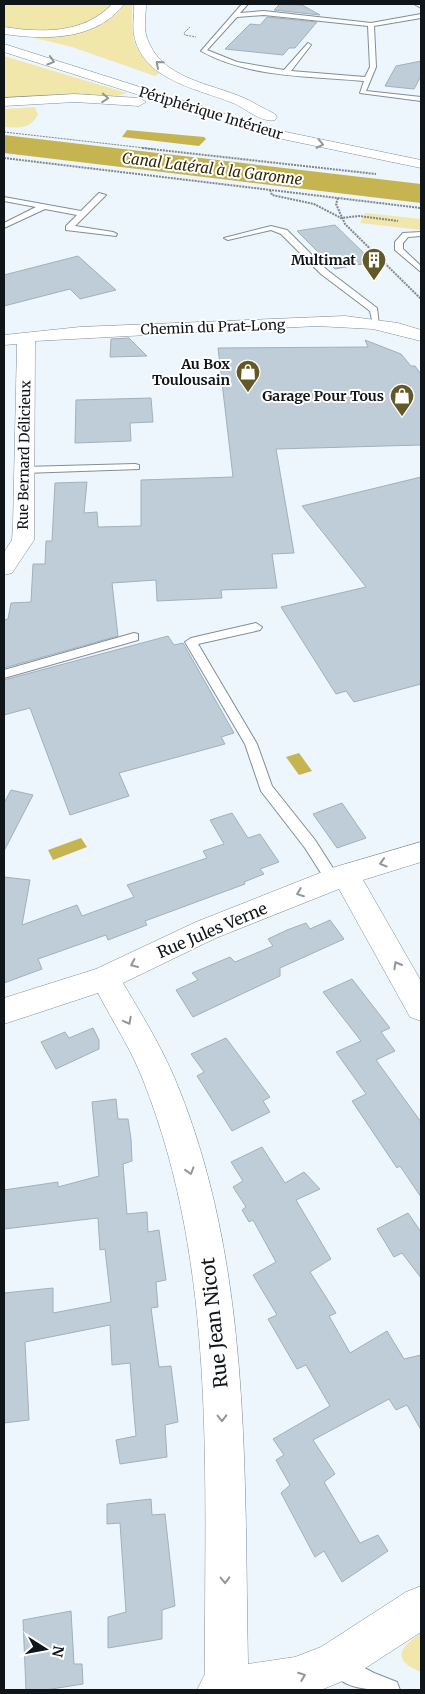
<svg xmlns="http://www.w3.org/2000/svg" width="425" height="1694" font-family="Merriweather,serif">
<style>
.green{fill:#f1e7ab}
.water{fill:#c6b451}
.building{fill:#bfcdd9;stroke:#a1b0bb}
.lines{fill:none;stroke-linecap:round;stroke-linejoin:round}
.service-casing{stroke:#808e99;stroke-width:2}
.minor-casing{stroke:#808e99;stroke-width:1}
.motorway-casing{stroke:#808e99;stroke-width:1}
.path-far1{stroke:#80878d;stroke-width:1;stroke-dasharray:2 1;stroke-linecap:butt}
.path{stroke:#80878d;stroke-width:2;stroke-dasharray:2 1;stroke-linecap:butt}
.service{fill:#fff;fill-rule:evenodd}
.minor{fill:#fff;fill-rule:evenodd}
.motorway{fill:#fff;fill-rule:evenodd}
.oneway{stroke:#939698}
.labels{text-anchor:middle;stroke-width:4;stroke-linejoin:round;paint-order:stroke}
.far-street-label{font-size:14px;fill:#101519;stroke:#fff}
.far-poi-label{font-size:14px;font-weight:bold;fill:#101519;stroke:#fff;text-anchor:end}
.far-water-label{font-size:15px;font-style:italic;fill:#332c00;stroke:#fff}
.street-label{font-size:16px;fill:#101519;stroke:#fff}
.near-street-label{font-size:19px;fill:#101519;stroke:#fff}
</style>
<rect width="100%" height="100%" fill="#edf6fd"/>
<!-- green -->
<g class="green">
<path d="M4,4H111C91,36 35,34 4,29Z"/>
<path d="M124,4H132C133,43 129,46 160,73L155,76L72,47L35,38C63,29 108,33 124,4Z"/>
<polygon points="4,56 127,93 114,97 4,99"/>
<path d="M35,107L38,115C30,129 19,128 4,127V109Z"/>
<polygon points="365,213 421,219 421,230 360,223"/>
<path d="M421,1633V1672C391,1660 399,1648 421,1633Z"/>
</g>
<!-- water -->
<g class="water">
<polygon points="127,130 204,137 206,139 199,146 122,137"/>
<polygon points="4,135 421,184 421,203 4,153"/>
<polygon points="299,753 312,771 299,775 286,757"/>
<polygon points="81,838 87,847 53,860 48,850"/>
</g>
<!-- building -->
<g class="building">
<polygon points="280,4 302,5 320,15 274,10"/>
<polygon points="267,17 317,22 295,48 289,48 283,55 225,49 250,24 260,25"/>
<polygon points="421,61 421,76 414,89 385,86 396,66"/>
<polygon points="335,225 373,262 335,269 297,231"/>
<polygon points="78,256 116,290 80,299 70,289 4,306 4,275"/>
<polygon points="129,338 147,356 110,357 111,339"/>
<polygon points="365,340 401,354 411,366 415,366 421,374 421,445 276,449 294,553 272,554 277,588 221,590 222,598 157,601 156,580 112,583 118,636 4,668 4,620 8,619 11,603 31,602 33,564 45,564 46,541 52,541 55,483 87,482 84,513 97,512 98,527 141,526 141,480 233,477 218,348 368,347"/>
<polygon points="151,398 153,422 130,423 131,441 75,443 76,400"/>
<polygon points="421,477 421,684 354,702 346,691 336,694 281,607 366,587 302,506"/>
<polygon points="168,636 174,645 183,643 234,733 221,737 225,744 119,773 129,796 70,815 30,708 4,715 4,680"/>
<polygon points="11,790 33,795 4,851 4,803"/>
<polygon points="342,803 366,838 337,848 313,814"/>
<polygon points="232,813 248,838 260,834 279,862 260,869 264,874 244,882 245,884 145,921 147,925 108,940 106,935 38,959 42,969 4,983 4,877 30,880 22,925 77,905 82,916 134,897 127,885 207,858 203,851 224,844 210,820"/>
<polygon points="330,920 344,939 280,968 280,976 193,1017 176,990 198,980 192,973 230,957 235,962 273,946 268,939 287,930 306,923 310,929"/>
<polygon points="352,979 390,1028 381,1032 395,1051 376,1060 421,1122 421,1197 400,1166 397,1168 352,1101 366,1094 336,1052 361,1041 323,992"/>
<polygon points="93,1028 99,1040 99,1049 56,1069 41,1042 65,1032 69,1038"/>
<polygon points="226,1038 270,1097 263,1101 270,1112 232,1131 197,1076 204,1072 191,1054"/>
<polygon points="116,1099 118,1119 128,1119 131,1139 132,1161 123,1164 127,1214 147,1212 148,1232 159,1230 166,1280 156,1282 158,1307 151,1308 159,1367 171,1366 178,1422 165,1425 167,1457 120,1464 116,1440 136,1436 133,1402 130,1363 112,1365 110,1325 25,1342 29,1420 4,1423 4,1293 53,1288 53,1313 111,1302 105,1249 100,1250 98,1218 4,1229 4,1190 58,1182 58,1187 99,1176 92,1102"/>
<polygon points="262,1147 285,1183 304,1172 320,1189 296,1200 331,1259 310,1272 336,1313 329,1316 350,1353 387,1331 404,1359 421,1355 421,1430 407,1405 396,1410 389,1399 313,1440 335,1474 324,1482 360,1543 378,1535 388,1551 342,1582 324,1551 315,1557 281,1493 290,1485 276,1460 284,1455 273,1439 330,1406 306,1365 297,1369 268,1319 277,1315 253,1275 276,1262 253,1220 249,1222 242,1210 246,1207 233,1187 243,1181 231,1162"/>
<polygon points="408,1213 421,1232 421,1278 402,1253 394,1257 377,1229"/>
<polygon points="151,1499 152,1515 165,1514 175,1606 162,1610 162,1639 108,1648 108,1617 126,1612 120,1523 107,1524 107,1504"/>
<polygon points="71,1611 74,1664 82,1664 83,1684 45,1690 26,1690 23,1620"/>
</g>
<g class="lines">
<defs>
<g id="service">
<path d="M242,4H248L240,13L264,11L371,23L421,14V18L374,26L376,67L366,91L421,97V101L360,93L364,81C310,76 249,78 201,51ZM264,15L368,26L370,67L365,77L291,71L311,45L308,43L284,70L237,62L207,50L237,17Z"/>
<polygon points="414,4 421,4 421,8"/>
<polygon points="99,193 106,195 75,226 113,232 117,234 116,236 66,230 66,226 77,215 45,209 4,228 4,223 36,207 4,201 4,197 81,211"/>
<polygon points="271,226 287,230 327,270 377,308 379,325 373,325 370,311 321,274 281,234 271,230 228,240 224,238"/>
<polygon points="421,232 421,236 408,237 403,243 403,249 421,266 421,272 395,250 395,242 403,233"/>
<polygon points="135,464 139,465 139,469 24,473 19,470 24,467"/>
<polygon points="256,623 262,627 260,630 198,644 257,744 272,786 315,840 338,876 340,880 338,884 328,884 305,848 261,791 245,744 185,642 191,638"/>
<polygon points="134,633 138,634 138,640 4,678 4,670"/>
<path d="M340,1655L374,1673L397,1682L400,1690C376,1690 340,1692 329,1666L332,1658Z"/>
</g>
<g id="minor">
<polygon points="345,316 398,323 421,330 421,341 373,329 317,326 35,341 34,540 12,573 4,575 4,552 12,540 13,526 17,344 4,345 4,335 80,327"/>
<path d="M421,842V862L363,880L421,981V1021L410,1017L339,889L216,938L123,983C142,1015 161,1046 175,1079C252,1263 244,1469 248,1664L295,1657L321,1647L406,1592L421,1586V1632L350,1678L321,1690H197L205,1674C204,1476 218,1268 143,1080C131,1049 113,1022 98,993L4,1024V998L96,969L196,922L335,867Z"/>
</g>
<g id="motorway">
<path d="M112,4H124C96,41 45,40 4,34V27C42,33 84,34 112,4Z"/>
<path d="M134,4H146C146,15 143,27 147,38C161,79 210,83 244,98C255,103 264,109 275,114L277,117L275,120C261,123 245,108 233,103C198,89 142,80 134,35C132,25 135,14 134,4Z"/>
<polygon points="4,44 276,130 421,160 421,168 268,136 4,52"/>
<polygon points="75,94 139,98 146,102 139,106 75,102 4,106 4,98"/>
</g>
</defs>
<!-- service casing -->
<use href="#service" class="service-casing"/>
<!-- minor casing -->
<use href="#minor" class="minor-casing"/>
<!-- motorway casing -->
<use href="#motorway" class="motorway-casing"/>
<!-- path-far1 -->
<g class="path-far1">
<polyline points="190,27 184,33 185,35 196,37"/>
<polyline points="4,132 154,149"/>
</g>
<!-- path -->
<g class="path">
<polyline points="142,148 376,174"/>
<polyline points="4,158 421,208"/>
<polyline points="270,190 272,195 314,204 341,218 359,216 398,221"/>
<polyline points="338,198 336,204 345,224 421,299"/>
</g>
<!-- service -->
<use href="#service" class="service"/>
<!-- minor -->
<use href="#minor" class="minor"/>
<!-- motorway -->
<use href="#motorway" class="motorway"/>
</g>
<!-- one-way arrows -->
<defs><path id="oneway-chevron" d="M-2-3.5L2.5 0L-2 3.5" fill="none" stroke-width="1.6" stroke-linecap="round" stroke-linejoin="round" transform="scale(1.25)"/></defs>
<g class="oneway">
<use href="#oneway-chevron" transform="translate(51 61) rotate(17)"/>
<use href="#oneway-chevron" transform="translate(159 64) rotate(-139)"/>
<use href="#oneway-chevron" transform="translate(105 98) rotate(4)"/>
<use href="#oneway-chevron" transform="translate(320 144) rotate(12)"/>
<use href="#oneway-chevron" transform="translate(383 863) rotate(163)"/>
<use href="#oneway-chevron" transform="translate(300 893) rotate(159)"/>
<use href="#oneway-chevron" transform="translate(134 964) rotate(155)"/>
<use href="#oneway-chevron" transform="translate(397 965) rotate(-120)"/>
<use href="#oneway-chevron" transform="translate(128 1021) rotate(62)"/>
<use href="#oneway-chevron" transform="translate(190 1171) rotate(73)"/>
<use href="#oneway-chevron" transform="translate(222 1418) rotate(89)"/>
<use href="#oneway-chevron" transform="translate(225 1580) rotate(89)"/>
<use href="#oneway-chevron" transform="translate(302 1676) rotate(-21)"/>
</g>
<!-- icons -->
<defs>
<symbol id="building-pin" viewBox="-11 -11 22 30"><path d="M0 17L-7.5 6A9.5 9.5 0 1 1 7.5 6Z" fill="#625926" stroke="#fff"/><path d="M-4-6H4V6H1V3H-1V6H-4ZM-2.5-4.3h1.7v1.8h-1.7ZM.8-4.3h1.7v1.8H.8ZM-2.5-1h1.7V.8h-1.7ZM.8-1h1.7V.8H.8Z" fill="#fff"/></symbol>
<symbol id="shop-pin" viewBox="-11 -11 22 30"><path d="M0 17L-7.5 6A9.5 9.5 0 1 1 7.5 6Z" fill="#625926" stroke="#fff"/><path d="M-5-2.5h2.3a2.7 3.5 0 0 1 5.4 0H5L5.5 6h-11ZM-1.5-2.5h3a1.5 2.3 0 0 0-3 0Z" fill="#fff"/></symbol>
</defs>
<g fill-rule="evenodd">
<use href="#building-pin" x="360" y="246" width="28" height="38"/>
<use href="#shop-pin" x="234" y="358" width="28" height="38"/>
<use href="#shop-pin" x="388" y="382" width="28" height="38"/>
</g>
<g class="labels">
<!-- far-street labels -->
<g class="far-street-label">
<text transform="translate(211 113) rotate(17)" y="5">Périphérique Intérieur</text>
<text transform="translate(213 327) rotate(-2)" y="5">Chemin du Prat-Long</text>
<text transform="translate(24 455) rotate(-89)" y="5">Rue Bernard Délicieux</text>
</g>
<!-- far-poi labels -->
<g class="far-poi-label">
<text x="356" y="265">Multimat</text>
<text x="230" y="369">Au Box<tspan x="230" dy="16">Toulousain</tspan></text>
<text x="384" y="401">Garage Pour Tous</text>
</g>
<!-- far-water labels -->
<g class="far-water-label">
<text transform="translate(212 169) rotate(7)" y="5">Canal Latéral à la Garonne</text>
</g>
<!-- street labels -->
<g class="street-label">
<text transform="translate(212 930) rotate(-23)" y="6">Rue Jules Verne</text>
</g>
<!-- near-street labels -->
<g class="near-street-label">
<text transform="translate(214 1323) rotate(-96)" y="7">Rue Jean Nicot</text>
</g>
</g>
<!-- border -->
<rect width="425" height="1694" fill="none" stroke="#101519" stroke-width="10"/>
<!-- north arrow -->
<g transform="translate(45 1649) rotate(101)" stroke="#ffffff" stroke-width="4" paint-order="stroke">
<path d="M0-4L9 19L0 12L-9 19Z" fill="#101519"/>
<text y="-8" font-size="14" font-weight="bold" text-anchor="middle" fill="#101519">N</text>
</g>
</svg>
